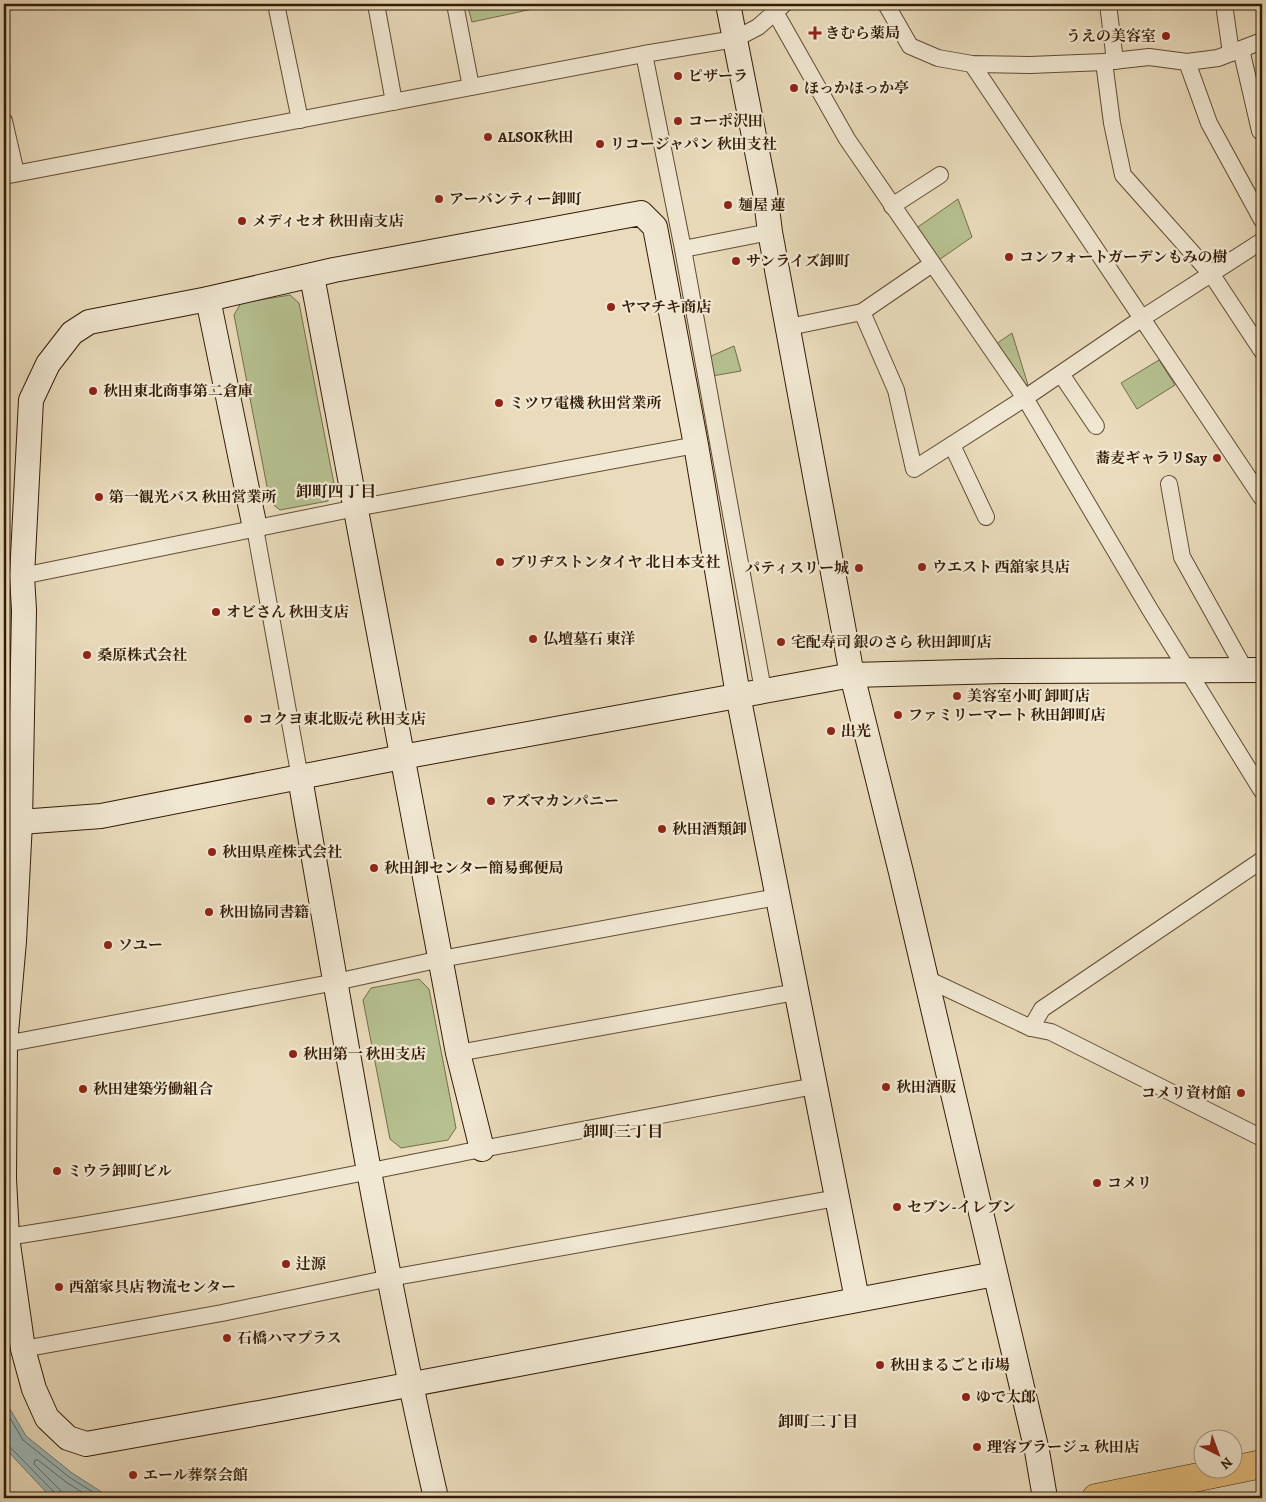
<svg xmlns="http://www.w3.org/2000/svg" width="1266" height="1502" font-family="Alegreya,'Noto Serif JP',serif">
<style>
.green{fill:#b6c090;stroke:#746e4b}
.water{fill:#9bb9ba;stroke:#717a72}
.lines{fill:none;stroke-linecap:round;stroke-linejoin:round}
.shore{stroke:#676a60;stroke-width:1}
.street-casing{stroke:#604c33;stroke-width:18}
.secondary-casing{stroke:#331c06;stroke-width:26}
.highway-casing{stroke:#331c06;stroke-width:29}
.street{stroke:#f1e8d3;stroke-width:16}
.secondary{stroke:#f1e8d3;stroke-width:24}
.highway{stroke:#e4be7e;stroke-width:28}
.poi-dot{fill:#8f2418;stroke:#f1e8d3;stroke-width:2}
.labels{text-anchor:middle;stroke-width:4.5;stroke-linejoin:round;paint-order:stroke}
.poi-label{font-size:15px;font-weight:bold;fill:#331c06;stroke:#f1e8d3;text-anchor:start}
.neighbourhood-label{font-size:16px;font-weight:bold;fill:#331c06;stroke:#f1e8d3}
</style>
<rect width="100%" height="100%" fill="#e9dbbb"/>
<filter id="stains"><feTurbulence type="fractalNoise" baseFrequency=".004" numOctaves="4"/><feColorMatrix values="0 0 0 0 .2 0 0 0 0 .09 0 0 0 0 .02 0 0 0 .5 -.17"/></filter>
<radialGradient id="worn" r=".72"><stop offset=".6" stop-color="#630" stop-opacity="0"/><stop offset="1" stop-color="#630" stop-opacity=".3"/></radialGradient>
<!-- green -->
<g class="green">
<polygon points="467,4 541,4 542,7 472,22"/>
<polygon points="958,199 972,237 936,262 915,229"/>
<polygon points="290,295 299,303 335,489 328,501 280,510 270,502 234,315 241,303"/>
<polygon points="1012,333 1028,385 1020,382 996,344"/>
<polygon points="734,346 741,371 712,376 709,357"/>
<polygon points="1159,360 1175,385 1137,409 1121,383"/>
<polygon points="4,579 14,581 4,778"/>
<polygon points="419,979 429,989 456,1128 448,1140 401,1148 390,1139 363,1000 371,988"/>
</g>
<!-- water -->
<polygon class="water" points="4,1399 26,1436 72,1473 111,1498 54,1498 47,1493 4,1447"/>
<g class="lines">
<!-- shore -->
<g class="shore">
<polyline points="4,1408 23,1440 69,1477 102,1498"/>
<polyline points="4,1444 9,1446 55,1493 56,1498"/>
<polyline points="63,1498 60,1490 34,1464 35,1460 38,1460 66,1482 91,1498"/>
</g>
<defs>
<g id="street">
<polyline points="276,4 300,120"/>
<polyline points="376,4 394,102"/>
<polyline points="455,4 471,87"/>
<polyline points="886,4 910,46 938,58 972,64 1030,65 1104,62 1149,57 1187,62 1218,58 1262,41"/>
<polyline points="1108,4 1115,61"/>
<polyline points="1224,4 1231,53"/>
<polyline points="775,12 847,139 1025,398 1149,608 1262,791"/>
<polyline points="1241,49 1260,131"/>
<polyline points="644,54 683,249 763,690"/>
<polyline points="1104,62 1112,123 1123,175 1212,275 1262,351"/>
<polyline points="1187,62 1209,123 1262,220"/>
<polyline points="972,64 1262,498"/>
<polyline points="4,121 16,173"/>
<polyline points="4,176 644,54 735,39 758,27 784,4"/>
<polyline points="892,206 940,175"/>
<polyline points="683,249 770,232"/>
<polyline points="862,312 932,264"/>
<polyline points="789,327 862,312 896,390 914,469 1025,398 1141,319 1262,241"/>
<polyline points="1061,374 1096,426"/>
<polyline points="952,445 986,517"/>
<polyline points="1169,484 1182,557 1245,670"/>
<polyline points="255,528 300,778"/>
<polyline points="22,576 356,508 696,445"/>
<polyline points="927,979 1031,1028 1051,1032 1262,1138"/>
<polyline points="1031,1028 1042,1009 1262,860"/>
<polyline points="5,1044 336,982 441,959 777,897"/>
<polyline points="458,1053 796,992"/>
<path d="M7,1237C166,1213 324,1180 482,1149C593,1127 704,1107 815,1086"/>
<polyline points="23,1349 222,1313 390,1278 837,1198"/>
</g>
<g id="secondary">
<polyline points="728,4 765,192 770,232 852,675 901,872 1037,1451 1045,1498"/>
<polyline points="312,276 458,1053 482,1149"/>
<polyline points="208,299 255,528"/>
<path d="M300,778C342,1019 381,1260 436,1498"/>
<polyline points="5,821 20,822 101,816 402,757 852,675 1002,671 1262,670"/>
<polyline points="857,1299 738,695 696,445 655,227 641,213 334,270 208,299 89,322 72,333 48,364 31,400 22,576 24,610 20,822 14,941 5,1044 4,1179 7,1237 23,1349 34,1389 47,1418 68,1438 86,1444 270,1411 995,1274"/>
</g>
<polyline id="highway" points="1096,1498 1262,1464"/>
</defs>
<!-- street casing -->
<use href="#street" class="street-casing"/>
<!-- secondary casing -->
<use href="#secondary" class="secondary-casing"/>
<!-- highway casing -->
<use href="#highway" class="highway-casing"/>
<!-- street -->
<use href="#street" class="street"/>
<!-- secondary -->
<use href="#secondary" class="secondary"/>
<!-- highway -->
<use href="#highway" class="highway"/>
</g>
<!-- markers -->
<g class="poi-dot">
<path d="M812.5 25.5h5v5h5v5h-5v5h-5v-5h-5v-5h5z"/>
<circle cx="1166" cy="36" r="5"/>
<circle cx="678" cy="76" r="5"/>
<circle cx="794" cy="88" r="5"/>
<circle cx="678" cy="121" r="5"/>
<circle cx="488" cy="137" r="5"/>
<circle cx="600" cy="144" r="5"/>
<circle cx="439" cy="199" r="5"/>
<circle cx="728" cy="205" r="5"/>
<circle cx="242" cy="221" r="5"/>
<circle cx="1009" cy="257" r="5"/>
<circle cx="736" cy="261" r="5"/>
<circle cx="611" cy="307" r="5"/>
<circle cx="93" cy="391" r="5"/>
<circle cx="499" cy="403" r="5"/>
<circle cx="1217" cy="458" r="5"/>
<circle cx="99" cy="497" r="5"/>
<circle cx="500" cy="562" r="5"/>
<circle cx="922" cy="567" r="5"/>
<circle cx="859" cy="568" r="5"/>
<circle cx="216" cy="612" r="5"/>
<circle cx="533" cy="639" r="5"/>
<circle cx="781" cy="642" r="5"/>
<circle cx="87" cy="655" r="5"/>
<circle cx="957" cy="696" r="5"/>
<circle cx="898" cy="715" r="5"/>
<circle cx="248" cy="719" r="5"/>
<circle cx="831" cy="731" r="5"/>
<circle cx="491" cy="801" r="5"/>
<circle cx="662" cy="829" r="5"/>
<circle cx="212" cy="852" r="5"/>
<circle cx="374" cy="868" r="5"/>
<circle cx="209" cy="912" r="5"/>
<circle cx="108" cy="945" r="5"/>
<circle cx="293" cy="1054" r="5"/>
<circle cx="886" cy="1087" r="5"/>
<circle cx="83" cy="1089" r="5"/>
<circle cx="1241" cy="1093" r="5"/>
<circle cx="57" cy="1171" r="5"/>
<circle cx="1097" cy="1183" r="5"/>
<circle cx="897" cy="1207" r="5"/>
<circle cx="286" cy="1264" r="5"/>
<circle cx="59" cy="1287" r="5"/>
<circle cx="227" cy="1338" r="5"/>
<circle cx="880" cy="1365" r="5"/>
<circle cx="966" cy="1397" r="5"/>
<circle cx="977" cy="1447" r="5"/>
<circle cx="133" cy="1475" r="5"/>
</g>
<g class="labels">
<!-- poi labels -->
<g class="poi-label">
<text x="825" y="38">きむら薬局</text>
<text x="1156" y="41" text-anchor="end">うえの美容室</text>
<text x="688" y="81">ピザーラ</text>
<text x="804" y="93">ほっかほっか亭</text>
<text x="688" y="126">コーポ沢田</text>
<text x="498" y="142">ALSOK秋田</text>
<text x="610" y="149">リコージャパン 秋田支社</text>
<text x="449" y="204">アーバンティー卸町</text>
<text x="738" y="210">麺屋 蓮</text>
<text x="252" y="226">メディセオ 秋田南支店</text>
<text x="1019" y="262">コンフォートガーデンもみの樹</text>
<text x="746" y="266">サンライズ卸町</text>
<text x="621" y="312">ヤマチキ商店</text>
<text x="103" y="396">秋田東北商事第二倉庫</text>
<text x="509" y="408">ミツワ電機 秋田営業所</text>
<text x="1207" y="463" text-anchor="end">蕎麦ギャラリSay</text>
<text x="109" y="502">第一観光バス 秋田営業所</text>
<text x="510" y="567">ブリヂストンタイヤ 北日本支社</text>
<text x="932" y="572">ウエスト 西舘家具店</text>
<text x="849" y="573" text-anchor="end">パティスリー城</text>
<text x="226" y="617">オビさん 秋田支店</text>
<text x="543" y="644">仏壇墓石 東洋</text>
<text x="791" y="647">宅配寿司 銀のさら 秋田卸町店</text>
<text x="97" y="660">桑原株式会社</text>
<text x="967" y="701">美容室小町 卸町店</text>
<text x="908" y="720">ファミリーマート 秋田卸町店</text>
<text x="258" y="724">コクヨ東北販売 秋田支店</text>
<text x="841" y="736">出光</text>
<text x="501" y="806">アズマカンパニー</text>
<text x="672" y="834">秋田酒類卸</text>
<text x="222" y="857">秋田県産株式会社</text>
<text x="384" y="873">秋田卸センター簡易郵便局</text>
<text x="219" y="917">秋田協同書籍</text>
<text x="118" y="950">ソユー</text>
<text x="303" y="1059">秋田第一 秋田支店</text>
<text x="896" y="1092">秋田酒販</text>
<text x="93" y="1094">秋田建築労働組合</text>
<text x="1231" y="1098" text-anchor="end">コメリ資材館</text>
<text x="67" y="1176">ミウラ卸町ビル</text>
<text x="1107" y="1188">コメリ</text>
<text x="907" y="1212">セブン-イレブン</text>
<text x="296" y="1269">辻源</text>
<text x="69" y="1292">西舘家具店 物流センター</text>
<text x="237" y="1343">石橋ハマプラス</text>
<text x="890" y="1370">秋田まるごと市場</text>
<text x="976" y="1402">ゆで太郎</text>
<text x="987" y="1452">理容ブラージュ 秋田店</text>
<text x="143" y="1480">エール葬祭会館</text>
</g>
<!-- neighbourhood labels -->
<g class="neighbourhood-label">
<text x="336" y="497">卸町四丁目</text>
<text x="623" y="1137">卸町三丁目</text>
<text x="818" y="1427">卸町二丁目</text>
</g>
</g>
<!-- margin -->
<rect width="1266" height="1502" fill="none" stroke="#e9dbbb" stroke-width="20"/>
<rect x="5" y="5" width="1256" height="1492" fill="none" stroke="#331c06" stroke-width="2.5"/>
<rect x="10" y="10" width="1246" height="1482" fill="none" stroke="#331c06"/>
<!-- north arrow -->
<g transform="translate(1218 1454) rotate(138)"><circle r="24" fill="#f1e8d3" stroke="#a59681"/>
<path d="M0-4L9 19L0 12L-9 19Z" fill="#8f2418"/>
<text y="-8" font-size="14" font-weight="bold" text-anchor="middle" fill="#331c06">N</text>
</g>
<rect width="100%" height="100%" filter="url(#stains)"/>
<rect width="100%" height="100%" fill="url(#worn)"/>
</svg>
